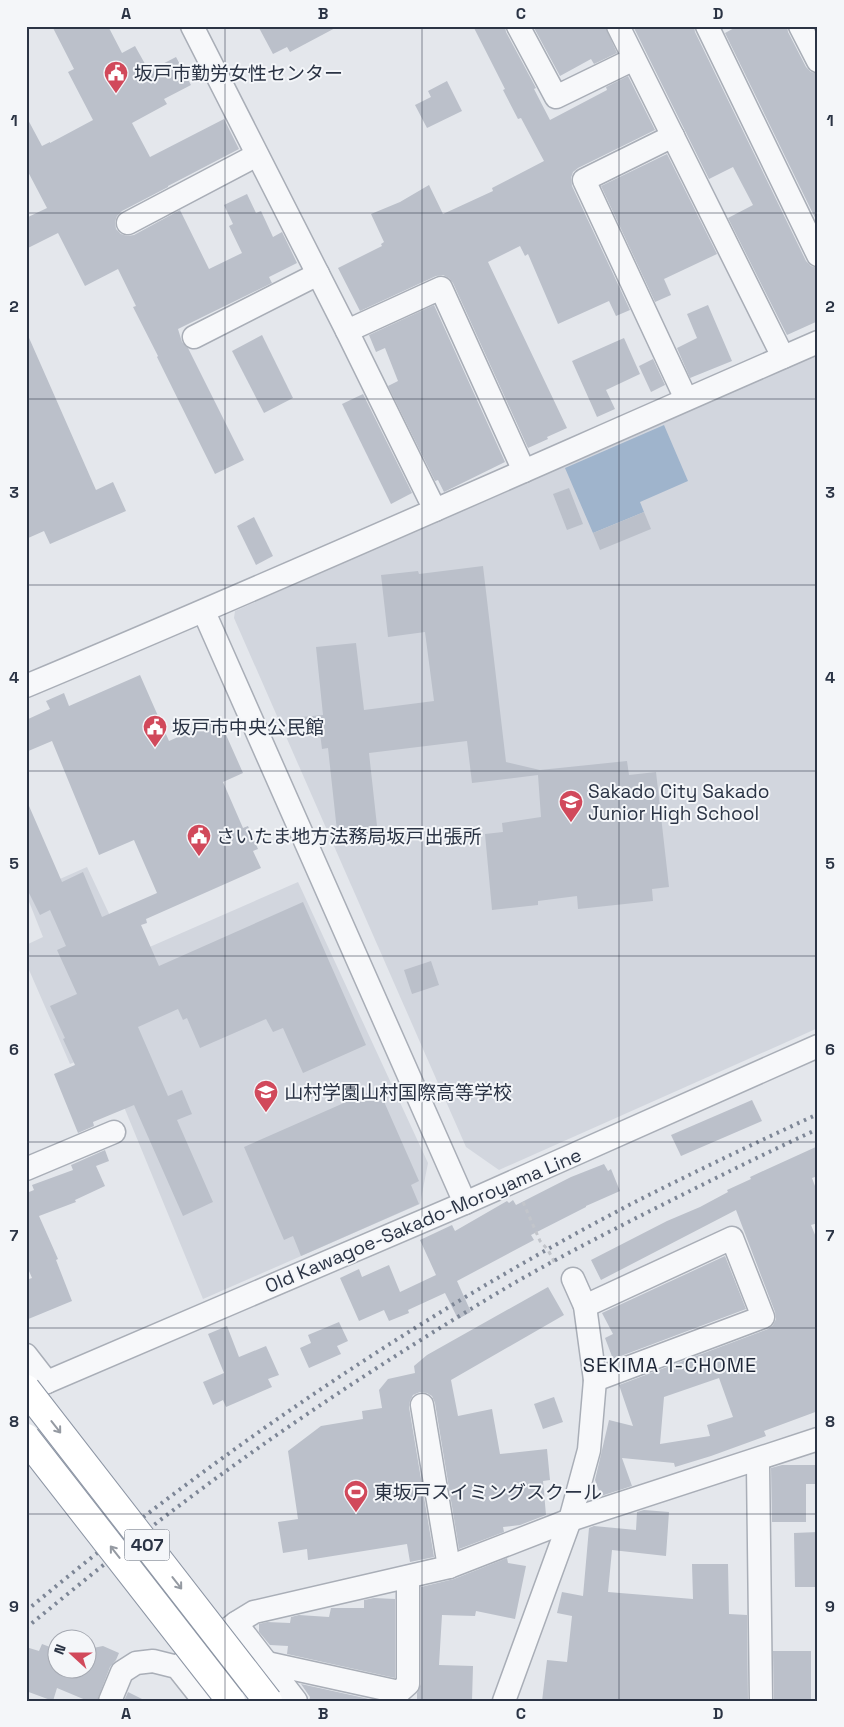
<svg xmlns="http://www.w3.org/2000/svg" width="844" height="1727" font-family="'Space Grotesk','Noto Sans JP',sans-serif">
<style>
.built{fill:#d2d6de}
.water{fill:#9fb4cc}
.building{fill:#bbc0ca;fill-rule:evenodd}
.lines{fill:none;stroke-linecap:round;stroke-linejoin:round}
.minor-casing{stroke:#a9aeb7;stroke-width:25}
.path{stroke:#c2c5cb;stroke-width:3;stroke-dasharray:4 4;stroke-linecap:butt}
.minor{stroke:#f7f8fa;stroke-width:22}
.rail{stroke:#7d8696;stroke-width:4;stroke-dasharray:2.5 5;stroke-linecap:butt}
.highway-bridge-casing{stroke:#8b94a3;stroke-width:30;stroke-linecap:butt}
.highway-bridge{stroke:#fff;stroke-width:28}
.oneway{stroke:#959aa2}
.grid{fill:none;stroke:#2b3445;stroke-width:1;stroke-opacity:0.55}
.labels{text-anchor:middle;stroke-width:4;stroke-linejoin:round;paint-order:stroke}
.shield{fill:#f4f6f9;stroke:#676e7b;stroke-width:1}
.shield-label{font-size:18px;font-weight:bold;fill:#2b3445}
.poi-label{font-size:19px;fill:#2b3445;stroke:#f4f6f9;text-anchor:start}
.street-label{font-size:19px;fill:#2b3445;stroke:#f4f6f9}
.neighbourhood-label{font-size:20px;letter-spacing:1px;fill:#1d2536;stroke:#f4f6f9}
.neatline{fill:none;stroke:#2b3445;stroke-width:2}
.grid-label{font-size:16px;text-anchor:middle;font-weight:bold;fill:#2b3445}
</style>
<rect width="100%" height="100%" fill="#e4e7ec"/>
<!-- built -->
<g class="built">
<polygon points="818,353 818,1028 499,1170 466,1147 234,618 235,611"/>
<polygon points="87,867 129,956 298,882 428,1163 420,1204 203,1299 101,1051 70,1064 26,963 26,945 43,937 26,894"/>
</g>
<!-- water -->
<polygon class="water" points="664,425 688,481 640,502 644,512 593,533 565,468"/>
<!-- building -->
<g class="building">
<polygon points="52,26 108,26 122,53 135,46 149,71 176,57 191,85 164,99 167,104 132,123 150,157 224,119 239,149 168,186 168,187 122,211 117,216 115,222 116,229 121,234 127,236 134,235 180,210 209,269 242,253 229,226 233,224 224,205 247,194 256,213 261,211 273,237 282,232 297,263 269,277 272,283 178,329 182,342 188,348 244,460 215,474 157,357 158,356 133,307 136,306 118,269 85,286 58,233 26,249 26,218 47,208 26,168 26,116 42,146 50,142 50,143 93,120 68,72 74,69"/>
<polygon points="258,26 339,26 290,52 287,47 273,54"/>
<polygon points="473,26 505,26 506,32 536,88 534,89 550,120 607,90 606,87 628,76 655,130 578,168 573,172 571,178 572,186 630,310 616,316 609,301 558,324 528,254 525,256 520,246 488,262 567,428 547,437 548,439 528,448 453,283 449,278 443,275 436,276 360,311 338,268 382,246 381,244 384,242 371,214 400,202 429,185 443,214 493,191 492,188 544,161 521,118 518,119 503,90 505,89"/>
<polygon points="533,26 605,26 617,53 594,64 591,59 560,76"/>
<polygon points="633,26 694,26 695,32 806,261 811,266 818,268 818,321 787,335 728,218 753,205 733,167 709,179"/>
<polygon points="738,26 787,26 788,32 806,67 811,72 818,74 818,224 725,33"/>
<polygon points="447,81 462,111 427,128 415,105 431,97 428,91"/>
<polygon points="667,154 717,254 664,279 671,295 655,302 601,186"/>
<polygon points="434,305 505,462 444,492 438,480 435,481 388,386 398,381 385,348 376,352 369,335"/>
<polygon points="708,305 732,361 690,378 677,348 697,338 687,314"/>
<polygon points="26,331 96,490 113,482 126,511 50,544 44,531 26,539"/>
<polygon points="262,335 293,398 264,413 232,351"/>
<polygon points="624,338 640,374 606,390 615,409 597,417 572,361"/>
<polygon points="653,359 665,385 651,392 639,366"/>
<polygon points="363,394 412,493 391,504 342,404"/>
<polygon points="569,488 583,524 567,530 553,494"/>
<polygon points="644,512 651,529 600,550 593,533"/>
<polygon points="254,517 273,556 256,565 237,526"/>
<polygon points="483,566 506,762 540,770 627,761 629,775 656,772 669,887 652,889 653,901 578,909 577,896 538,901 538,905 492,910 485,834 503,832 502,823 541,817 538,775 472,783 467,741 369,753 378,835 338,840 328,748 322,749 320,733 303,735 301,717 323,715 316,647 356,643 364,710 434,701 425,632 388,637 381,575 418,571 419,574"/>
<polygon points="140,675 169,741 219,719 243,773 223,782 243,828 248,826 258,849 253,851 261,868 146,919 147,923 141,925 159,966 303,902 366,1045 303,1073 283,1028 273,1032 266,1019 200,1048 187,1018 183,1020 178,1009 138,1027 168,1096 182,1090 192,1114 177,1120 213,1202 183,1216 134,1105 93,1122 94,1126 78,1133 54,1074 75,1065 63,1039 65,1038 50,1006 77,994 57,950 66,946 50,910 40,915 26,887 26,799 62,882 83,872 102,917 157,893 134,840 99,855 52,741 26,752 26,720 50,709 46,701 64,693 69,706"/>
<polygon points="431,961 439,985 412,994 404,970"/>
<polygon points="378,1088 419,1181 411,1185 419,1204 301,1256 293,1236 284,1240 244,1147"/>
<polygon points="752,1100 762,1121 681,1156 671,1135"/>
<path d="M818,1146V1176L812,1178L818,1194V1223L811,1225L818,1242V1411L764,1431L766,1436L711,1456L675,1467L674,1463L622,1458L632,1486L601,1496L595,1480L609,1420L633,1426L619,1385L768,1329L773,1325L776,1319L775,1312L736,1210L601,1280L591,1260L667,1221L700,1207L728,1192L727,1190L751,1179L750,1177ZM719,1378L733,1417L707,1425L710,1436L660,1444L664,1397Z"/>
<polygon points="105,1150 109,1161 96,1166 105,1186 75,1200 76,1202 39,1216 58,1259 56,1260 72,1301 26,1320 26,1280 32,1278 26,1264 26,1186 29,1192 34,1190 32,1185 73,1170 71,1165"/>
<polygon points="604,1164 608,1171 611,1169 620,1191 586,1206 586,1207 531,1235 534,1240 457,1281 471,1312 458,1319 445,1293 408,1310 409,1313 389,1321 384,1310 359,1321 340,1278 359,1269 362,1277 389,1265 400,1292 436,1275 420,1240 452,1225 455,1231 507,1201 509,1203 513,1200 516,1205 571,1177"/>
<polygon points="725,1256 746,1309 613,1359 605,1338 613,1334 602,1313"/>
<polygon points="548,1287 564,1315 451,1380 458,1416 492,1409 500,1454 547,1449 550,1480 543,1481 546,1515 520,1525 503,1527 504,1532 459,1549 435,1403 432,1396 427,1393 420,1392 413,1395 410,1401 409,1407 434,1557 410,1562 407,1544 308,1560 307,1549 283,1553 278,1522 298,1519 288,1451 321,1426 363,1419 362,1411 382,1408 379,1390 388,1379 415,1373 414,1366 427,1355"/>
<polygon points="339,1322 348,1341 337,1346 341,1354 309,1368 300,1348 311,1343 308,1335"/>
<polygon points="227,1326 239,1357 266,1346 279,1375 268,1379 272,1387 226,1407 223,1400 213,1405 203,1382 224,1373 208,1334"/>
<polygon points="554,1397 563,1422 543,1429 534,1404"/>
<polygon points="782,1465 816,1465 816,1484 806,1484 806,1522 772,1522 771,1468"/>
<polygon points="644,1510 669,1512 666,1556 612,1550 608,1592 693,1599 692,1564 728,1564 729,1614 747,1615 748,1701 652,1699 652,1701 542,1701 547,1660 567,1662 572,1616 557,1613 562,1592 583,1596 589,1528 594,1526 636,1530 637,1512"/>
<polygon points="818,1532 818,1587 795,1587 794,1533"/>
<polygon points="507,1558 508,1563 526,1566 515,1619 476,1611 475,1616 442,1615 439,1665 473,1666 472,1701 417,1701 417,1693 421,1684 421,1587 454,1579"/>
<polygon points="374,1598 395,1599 395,1678 287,1654 288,1646 270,1645 259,1632 259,1624 267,1622 290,1623 291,1617 299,1615 329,1617 331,1608 364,1608 364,1600"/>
<polygon points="42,1644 58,1650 58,1670 88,1670 88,1649 103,1646 119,1653 116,1660 110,1667 97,1701 88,1701 57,1688 53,1701 26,1691 26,1647 39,1651"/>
<polygon points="773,1651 811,1651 811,1701 774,1701"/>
<polygon points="301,1684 369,1699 369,1701 309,1701 310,1697"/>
<polygon points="128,1692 146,1701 124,1701"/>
</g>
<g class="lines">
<defs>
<g id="minor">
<polyline points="192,26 347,331 435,510"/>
<polyline points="518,26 556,97 634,59"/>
<polyline points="618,26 783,357"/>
<polyline points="707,26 818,255"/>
<polyline points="800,26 818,61"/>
<polyline points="673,136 584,180 686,399"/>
<polyline points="128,223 257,155"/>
<polyline points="347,331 441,288 524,471"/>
<polyline points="194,337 318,274"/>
<polyline points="204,612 465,1203"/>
<path d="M26,686C292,575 554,457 818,342"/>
<polyline points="26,1169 114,1132"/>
<polyline points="585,1306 732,1238 763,1317 595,1380"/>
<polyline points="26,1355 47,1382"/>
<polyline points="26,1391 465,1203 818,1046"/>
<polyline points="422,1405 449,1567"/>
<polyline points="756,1460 758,1466 761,1701"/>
<polyline points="236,1623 254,1612 449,1567 570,1520 818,1439"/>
<polyline points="267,1663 399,1692 408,1684 408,1577"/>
<polyline points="177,1667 236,1623 296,1701"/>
<polyline points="110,1701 122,1672 136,1663 153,1661 177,1667 204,1701"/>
<polyline points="504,1701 570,1520 589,1450 595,1380 585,1306 573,1279"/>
</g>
</defs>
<!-- minor casing -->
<use href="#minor" class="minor-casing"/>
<!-- path -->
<polyline class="path" points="523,1202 540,1241 548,1250 556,1265"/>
<!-- minor -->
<use href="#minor" class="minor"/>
<!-- rail -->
<g class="rail">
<path d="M26,1611C213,1455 415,1317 631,1204C692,1173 755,1143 818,1114"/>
<path d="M26,1628C70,1592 114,1556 159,1521C267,1438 382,1362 499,1292C546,1264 595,1239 644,1214C702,1185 759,1156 818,1129"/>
</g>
<defs>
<g id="highway-bridge">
<polyline points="26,1389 268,1701"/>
<polyline points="26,1438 231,1701"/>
</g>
</defs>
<!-- highway-bridge casing -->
<use href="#highway-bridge" class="highway-bridge-casing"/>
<!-- highway-bridge -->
<use href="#highway-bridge" class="highway-bridge"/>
</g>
<!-- one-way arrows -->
<defs><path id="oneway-shaft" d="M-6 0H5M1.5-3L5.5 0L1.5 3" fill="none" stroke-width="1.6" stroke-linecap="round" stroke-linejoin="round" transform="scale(1.25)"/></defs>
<g class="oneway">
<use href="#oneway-shaft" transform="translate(56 1427) rotate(52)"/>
<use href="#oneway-shaft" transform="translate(115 1552) rotate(-128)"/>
<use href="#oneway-shaft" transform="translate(177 1583) rotate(52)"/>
</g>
<!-- grid -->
<path class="grid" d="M225,26V1701M422,26V1701M619,26V1701M26,213H818M26,399H818M26,585H818M26,771H818M26,956H818M26,1142H818M26,1328H818M26,1514H818"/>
<!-- icons -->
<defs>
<symbol id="civic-pin" viewBox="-11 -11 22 30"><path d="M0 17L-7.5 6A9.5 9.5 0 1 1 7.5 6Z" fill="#d1495b" stroke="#f4f6f9"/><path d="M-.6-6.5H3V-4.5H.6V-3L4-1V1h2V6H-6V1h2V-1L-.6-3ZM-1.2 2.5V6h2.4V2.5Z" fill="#fff"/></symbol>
<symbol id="school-pin" viewBox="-11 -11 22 30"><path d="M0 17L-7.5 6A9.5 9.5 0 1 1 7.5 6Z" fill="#d1495b" stroke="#f4f6f9"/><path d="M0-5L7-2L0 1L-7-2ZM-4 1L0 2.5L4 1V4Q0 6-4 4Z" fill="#fff"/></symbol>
<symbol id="stadium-pin" viewBox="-11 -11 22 30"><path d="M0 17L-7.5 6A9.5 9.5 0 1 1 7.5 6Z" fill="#d1495b" stroke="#f4f6f9"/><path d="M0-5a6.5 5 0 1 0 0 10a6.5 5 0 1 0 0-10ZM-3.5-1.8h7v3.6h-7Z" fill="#fff"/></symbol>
</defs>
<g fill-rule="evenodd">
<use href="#civic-pin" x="102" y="59" width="28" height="38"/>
<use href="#civic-pin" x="141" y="713" width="28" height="38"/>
<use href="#school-pin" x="557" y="788" width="28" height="38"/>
<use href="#civic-pin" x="185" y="822" width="28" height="38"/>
<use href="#school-pin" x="252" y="1078" width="28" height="38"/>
<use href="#stadium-pin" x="342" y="1478" width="28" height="38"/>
</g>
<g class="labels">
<!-- shield labels -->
<rect class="shield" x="124.5" y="1529.5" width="45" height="31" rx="4"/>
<g class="shield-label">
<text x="147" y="1551">407</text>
</g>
<!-- poi labels -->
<g class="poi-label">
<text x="134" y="80">坂戸市勤労女性センター</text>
<text x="172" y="734">坂戸市中央公民館</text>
<text x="588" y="798">Sakado City Sakado<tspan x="588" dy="22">Junior High School</tspan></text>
<text x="216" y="843">さいたま地方法務局坂戸出張所</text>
<text x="284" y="1099">山村学園山村国際高等学校</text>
<text x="374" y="1499">東坂戸スイミングスクール</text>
</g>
<!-- street labels -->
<g class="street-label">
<text transform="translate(423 1220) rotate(-23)" y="7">Old Kawagoe-Sakado-Moroyama Line</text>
</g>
<!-- neighbourhood labels -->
<g class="neighbourhood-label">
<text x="670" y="1372">SEKIMA 1-CHOME</text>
</g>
</g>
<!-- border -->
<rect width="844" height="1727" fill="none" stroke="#f4f6f9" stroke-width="55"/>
<!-- north arrow -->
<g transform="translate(72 1654) rotate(291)"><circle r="24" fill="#f4f6f9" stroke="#a4a8b1"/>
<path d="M0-4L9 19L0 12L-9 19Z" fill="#d1495b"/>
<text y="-8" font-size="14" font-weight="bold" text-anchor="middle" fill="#2b3445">N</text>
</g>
<rect x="28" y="28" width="788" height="1672" class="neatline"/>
<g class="grid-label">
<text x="126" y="19">A</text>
<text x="323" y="19">B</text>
<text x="521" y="19">C</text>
<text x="718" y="19">D</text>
<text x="14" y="126">1</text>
<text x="830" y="126">1</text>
<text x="14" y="312">2</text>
<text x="830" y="312">2</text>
<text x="14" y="498">3</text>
<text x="830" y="498">3</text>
<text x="14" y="683">4</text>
<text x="830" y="683">4</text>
<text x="14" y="869">5</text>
<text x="830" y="869">5</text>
<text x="14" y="1055">6</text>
<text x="830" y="1055">6</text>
<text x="14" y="1241">7</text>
<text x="830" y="1241">7</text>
<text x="14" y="1427">8</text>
<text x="830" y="1427">8</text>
<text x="14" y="1612">9</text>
<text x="830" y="1612">9</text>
<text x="126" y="1719">A</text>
<text x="323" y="1719">B</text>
<text x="521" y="1719">C</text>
<text x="718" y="1719">D</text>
</g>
</svg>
